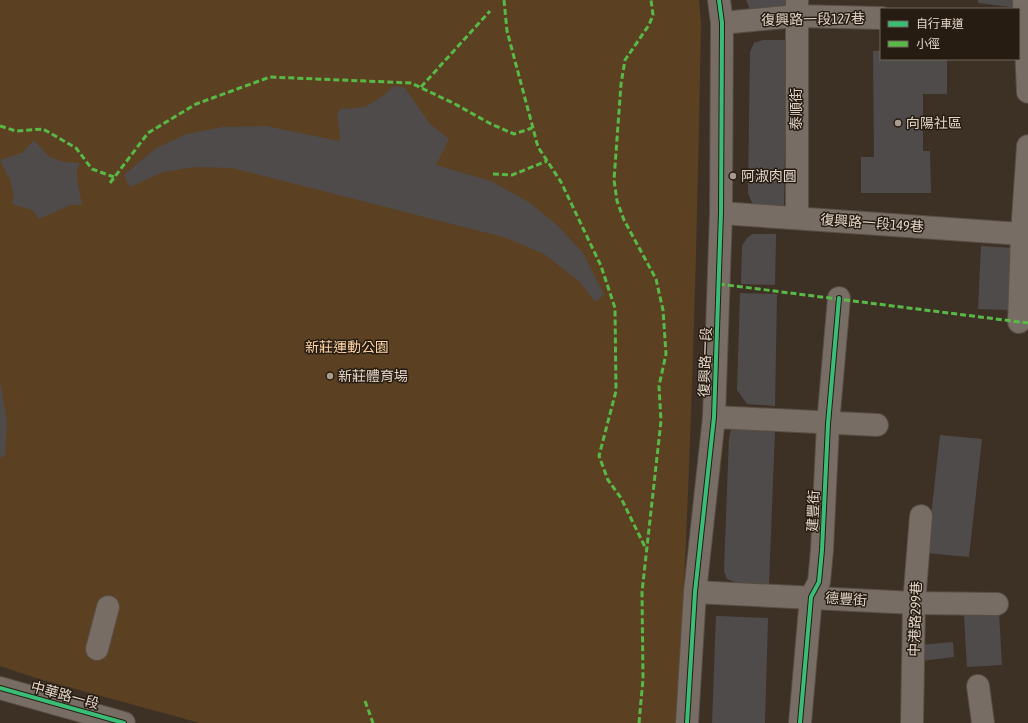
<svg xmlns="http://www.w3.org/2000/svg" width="1028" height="723" font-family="'Asap Condensed','Noto Sans TC',sans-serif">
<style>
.green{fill:#5b4022}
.building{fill:#504b4b}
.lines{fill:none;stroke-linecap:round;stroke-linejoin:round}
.minor-casing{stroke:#584e44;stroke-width:24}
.minor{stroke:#776d64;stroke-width:22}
.quiet{stroke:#58b947;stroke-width:3;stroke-dasharray:6 3;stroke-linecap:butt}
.cycleway-casing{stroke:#261c12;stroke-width:6}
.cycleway{stroke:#3abd76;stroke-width:4}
.poi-dot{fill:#a99c8f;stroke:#261c12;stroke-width:1.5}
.labels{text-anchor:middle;stroke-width:3;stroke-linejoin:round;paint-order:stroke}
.street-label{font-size:14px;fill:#e3d5c8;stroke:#261c12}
.poi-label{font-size:14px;fill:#e3d5c8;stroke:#261c12;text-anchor:start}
.park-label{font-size:14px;fill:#fed2a5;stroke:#261c12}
</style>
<rect width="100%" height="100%" fill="#3d3125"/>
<!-- green -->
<path class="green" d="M0,0H699L701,23C697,256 690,490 677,723H200L39,679L0,666Z"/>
<!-- building -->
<g class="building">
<polygon points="746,0 793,0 794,9 751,12"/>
<polygon points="978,0 1018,0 1019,8 978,3"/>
<polygon points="763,40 787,40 784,208 759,207 752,203 748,193 750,52 754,43"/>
<polygon points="873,51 881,51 881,59 947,59 947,94 923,94 923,151 930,151 931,193 861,193 861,157 874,157"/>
<polygon points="398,86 405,88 430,124 449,139 436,165 491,181 530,203 557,225 583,253 604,295 595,302 580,282 544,254 507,238 232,168 196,167 163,172 130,187 124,175 156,148 187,134 223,127 266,126 339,141 340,137 337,113 340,109 365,107 386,94 392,87"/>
<polygon points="34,140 49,157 64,162 80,163 77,170 77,179 82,205 71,205 39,219 32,210 12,204 14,196 10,180 0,160 22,153"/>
<polygon points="753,234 776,234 775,285 741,284 742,246 747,238"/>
<polygon points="981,246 1014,248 1011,310 978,309"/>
<polygon points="740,293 777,294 775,406 747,404 737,390"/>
<polygon points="0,381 7,423 5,455 0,458"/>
<polygon points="737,427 775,429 769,584 737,583 727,579 724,571 729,438 731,430"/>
<polygon points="940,435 982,439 969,557 927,553"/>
<polygon points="999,613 1002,665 967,667 964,615"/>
<polygon points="716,616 768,618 765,723 712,723"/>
<polygon points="953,642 954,657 921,661 920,645"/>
</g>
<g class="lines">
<defs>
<g id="minor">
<polyline points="1024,0 1028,92"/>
<polyline points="722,23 796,16 881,18"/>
<polyline points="721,213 1022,234"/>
<polyline points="797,218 797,0"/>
<polyline points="1019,322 1022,234 1028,146"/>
<polyline points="714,417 877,425"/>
<polyline points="695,592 914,603 997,604"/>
<polyline points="97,649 108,607"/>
<polyline points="978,686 983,723"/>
<polyline points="0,688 124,723"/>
<polyline points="687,723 695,592 714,417 721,213 722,23 719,0"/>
<polyline points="800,723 811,597 819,582 822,550 828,424 839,298"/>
<polyline points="912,723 914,603 921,516"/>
</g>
</defs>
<!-- minor casing -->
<use href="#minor" class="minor-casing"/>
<!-- minor -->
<use href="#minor" class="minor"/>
<!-- quiet -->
<g class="quiet">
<polyline points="504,0 507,31 538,147 561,182 601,266 615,308 616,391 599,456 608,480 621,498 646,549"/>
<polyline points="421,87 490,11"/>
<polyline points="0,126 16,131 43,129 76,148 92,169 114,177"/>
<polyline points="493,174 512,175 547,161"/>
<polyline points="110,183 148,133 196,104 270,77 411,83 455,104 491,124 514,134 532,128"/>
<polyline points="719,284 1028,323"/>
<polyline points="365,701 373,723"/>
<polyline points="639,723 643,679 642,592 661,421 659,386 666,354 663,310 656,279 624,220 617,201 614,180 621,84 625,60 649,25 653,15 651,0"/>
</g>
<defs>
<g id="cycleway">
<polyline points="0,688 124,723"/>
<polyline points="687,723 695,592 714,417 721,213 722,23 719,0"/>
<polyline points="800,723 811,597 819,582 822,550 828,424 839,298"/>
</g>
</defs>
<!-- cycleway casing -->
<use href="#cycleway" class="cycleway-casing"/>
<!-- cycleway -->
<use href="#cycleway" class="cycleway"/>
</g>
<!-- markers -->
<g class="poi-dot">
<circle cx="898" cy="123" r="4"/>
<circle cx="733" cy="176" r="4"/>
<circle cx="330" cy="376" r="4"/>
</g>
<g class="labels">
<!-- street labels -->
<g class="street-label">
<text transform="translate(813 19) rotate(-1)" y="5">復興路一段127巷</text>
<text transform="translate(796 109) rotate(-90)" y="5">泰順街</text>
<text transform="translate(872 223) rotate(4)" y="5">復興路一段149巷</text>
<text transform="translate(705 362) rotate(-88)" y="5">復興路一段</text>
<text transform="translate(813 511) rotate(-87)" y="5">建豐街</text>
<text transform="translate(846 599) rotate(4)" y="5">德豐街</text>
<text transform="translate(915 619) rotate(-88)" y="5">中港路299巷</text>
<text transform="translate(65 695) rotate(15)" y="5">中華路一段</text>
</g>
<!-- poi labels -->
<g class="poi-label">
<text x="906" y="128">向陽社區</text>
<text x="741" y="181">阿淑肉圓</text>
<text x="338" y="381">新莊體育場</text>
</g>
<!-- park labels -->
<g class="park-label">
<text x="347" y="352">新莊運動公園</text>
</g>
</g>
<!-- legend -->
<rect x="880" y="8" width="140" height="52" fill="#261c12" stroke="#72665b"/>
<rect x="888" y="21" width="20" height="6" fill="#3abd76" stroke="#72665b"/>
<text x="916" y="28" font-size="12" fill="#e3d5c8">自行車道</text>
<rect x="888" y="41" width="20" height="6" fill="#58b947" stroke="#72665b"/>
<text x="916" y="48" font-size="12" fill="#e3d5c8">小徑</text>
</svg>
